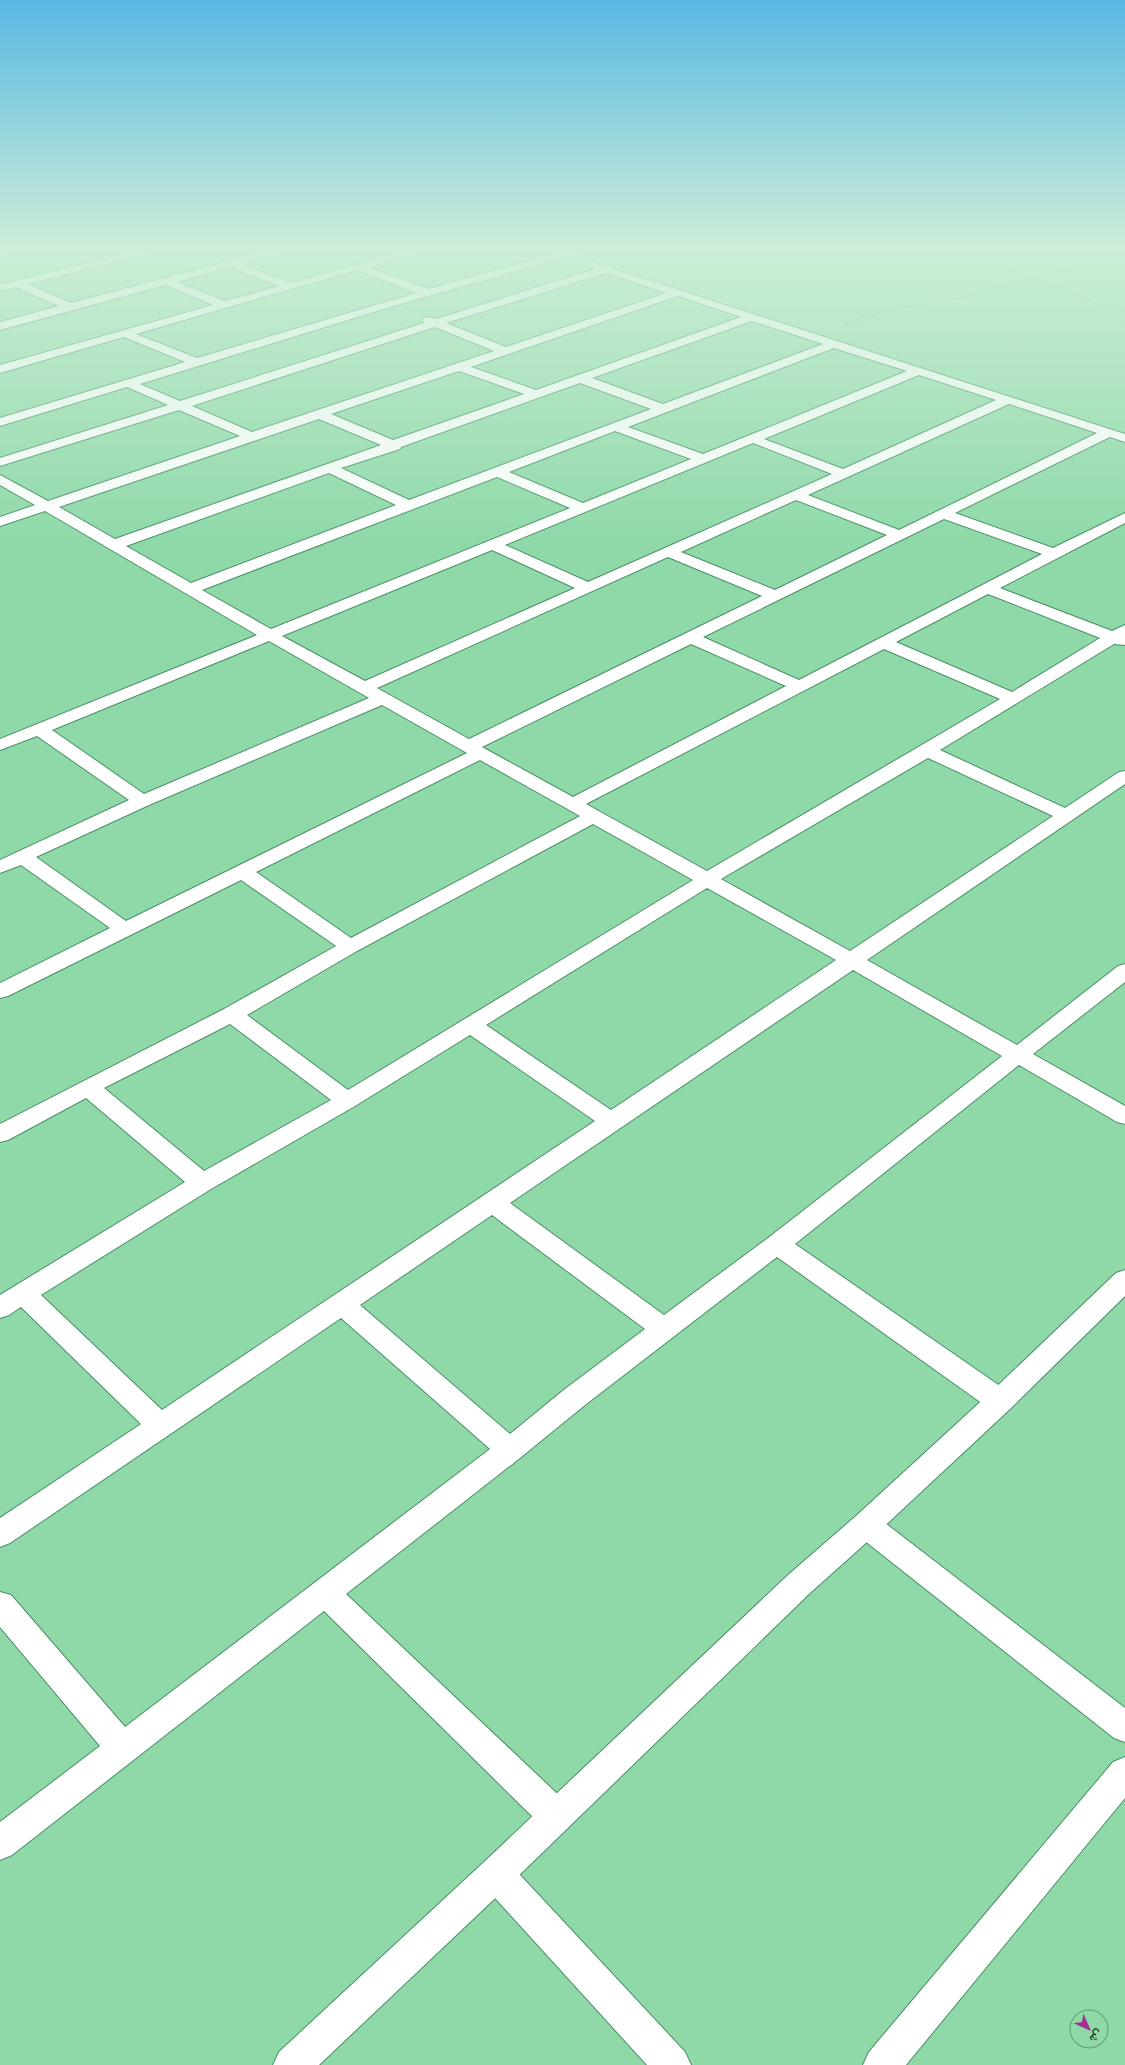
<svg xmlns="http://www.w3.org/2000/svg" width="1125" height="2065" font-family="Bitter,Vazirmatn,serif">
<style>
.lines{fill:none;stroke-linecap:round;stroke-linejoin:round}
.street-casing{stroke:#479064;stroke-width:2}
.secondary-casing{stroke:#479064;stroke-width:2}
.path{stroke:#578c6a;stroke-width:1.5;stroke-dasharray:0.5 1.5;stroke-linecap:butt}
.street{fill:#fff;fill-rule:evenodd}
.secondary{fill:#fff;fill-rule:evenodd}
</style>
<rect width="100%" height="100%" fill="#8fd9a9"/>
<g class="lines">
<defs>
<g id="street">
<polygon points="0,250 17,250 16,252 0,256"/>
<path d="M138,250H155L154,252L28,284L71,303L270,250H287L286,252L242,264L291,283L406,250H422L421,252L369,267L428,289L561,252L590,250L589,252L563,258L390,307L140,384L180,401L424,323L422,320L424,318L428,317L436,319L595,269L587,265L592,262L1125,434V442L1110,437L955,513L1053,548L1125,513V523L1000,588L1112,631L1125,625V645L1114,644L940,750L1065,808L1119,772L1125,771V784L867,960L1017,1045L1118,966L1125,964V982L1033,1054L1125,1106V1124L1117,1122L1019,1065L795,1244L1010,1393L1014,1401L1010,1409L1000,1412L990,1409L777,1257L585,1405L520,1458L346,1594L568,1804L573,1816L568,1828L556,1832L544,1828L324,1611L12,1855L0,1860V1822L100,1746L0,1627V1592L11,1595L125,1727L490,1449L341,1318L10,1543L0,1547V1518L141,1424L21,1307L9,1315L0,1318V1295L185,1182L86,1098L8,1140L0,1142V1124L224,1009L336,946L241,880L8,996L0,998V983L110,928L21,865L0,873V860L129,800L37,736L0,750V739L257,635L45,511L0,526V517L35,505L0,485V475L48,501L240,436L179,410L0,466V458L168,405L127,387L0,426V418L185,362L124,337L0,373V365L213,305L166,285L0,330V322L59,306L16,287L0,291V285ZM230,267L279,286L225,301L177,282ZM357,270L416,293L197,358L136,334ZM606,273L666,293L506,347L446,323ZM678,296L741,317L536,390L471,367ZM752,321L823,344L663,404L592,378ZM435,327L494,351L252,432L192,406ZM834,348L907,371L703,454L628,427ZM459,371L524,394L393,440L331,414ZM919,375L996,400L843,469L764,439ZM580,383L651,409L409,500L341,468L400,449L401,447ZM1009,404L1097,433L899,530L808,495ZM319,419L381,445L115,539L59,507ZM615,431L691,459L583,503L509,472ZM753,443L832,474L588,582L505,545ZM329,473L396,505L191,583L126,546ZM497,477L570,508L271,629L202,590ZM796,500L887,535L775,590L681,552ZM944,519L1042,554L799,680L703,637ZM492,550L575,588L365,681L282,636ZM668,557L762,596L469,739L377,688ZM988,594L1100,638L1012,692L896,642ZM269,641L369,698L144,794L52,730ZM691,644L786,686L573,797L482,747ZM884,649L1000,699L707,871L586,804ZM382,705L467,753L126,921L36,857L149,805ZM928,758L1053,816L850,951L721,879ZM480,760L580,816L351,938L256,872ZM593,824L693,880L348,1090L247,1015L357,951ZM707,888L836,960L611,1110L486,1025ZM853,970L1002,1056L768,1238L664,1315L510,1203ZM230,1024L331,1100L204,1171L104,1088ZM470,1035L595,1121L162,1410L41,1295L211,1189L355,1106ZM492,1215L645,1329L565,1389L510,1434L360,1305Z"/>
<polygon points="866,1513 876,1516 1125,1708 1125,1742 1114,1738 856,1534 851,1525 856,1516"/>
<polygon points="1125,1757 1125,1798 906,2065 863,2065 869,2052 1113,1762"/>
<polygon points="496,1857 508,1862 685,2052 691,2065 647,2065 484,1886 479,1874 484,1862"/>
</g>
<polygon id="secondary" points="1125,1270 1125,1296 1010,1409 876,1534 810,1593 508,1886 319,2065 273,2065 279,2052 484,1862 788,1575 856,1516 990,1393 1116,1273"/>
</defs>
<!-- street casing -->
<use href="#street" class="street-casing"/>
<!-- secondary casing -->
<use href="#secondary" class="secondary-casing"/>
<!-- path -->
<g class="path">
<polyline points="949,250 976,256 1118,257 1125,255"/>
<polyline points="978,257 1104,307 1125,312"/>
<polyline points="843,327 846,323 881,312 967,297 1029,279 1118,257"/>
</g>
<!-- street -->
<use href="#street" class="street"/>
<!-- secondary -->
<use href="#secondary" class="secondary"/>
</g>
<!-- sky -->
<linearGradient id="sky" x2="0" y2="1"><stop stop-color="#5ab8e3"/><stop offset="0.46" stop-color="#cdeed8"/><stop offset="1" stop-color="#cdeed8" stop-opacity="0"/></linearGradient>
<rect width="1125" height="539" fill="url(#sky)"/>
<!-- north arrow -->
<g transform="translate(1089 2029) rotate(135)"><circle r="19" fill="#8fd9a9" stroke="#629b77"/>
<path d="M0-3L7 15L0 10L-7 15Z" fill="#a1318e"/>
<text y="-6" font-size="11" font-weight="bold" text-anchor="middle" fill="#1f3e2b">ش</text>
</g>
</svg>
